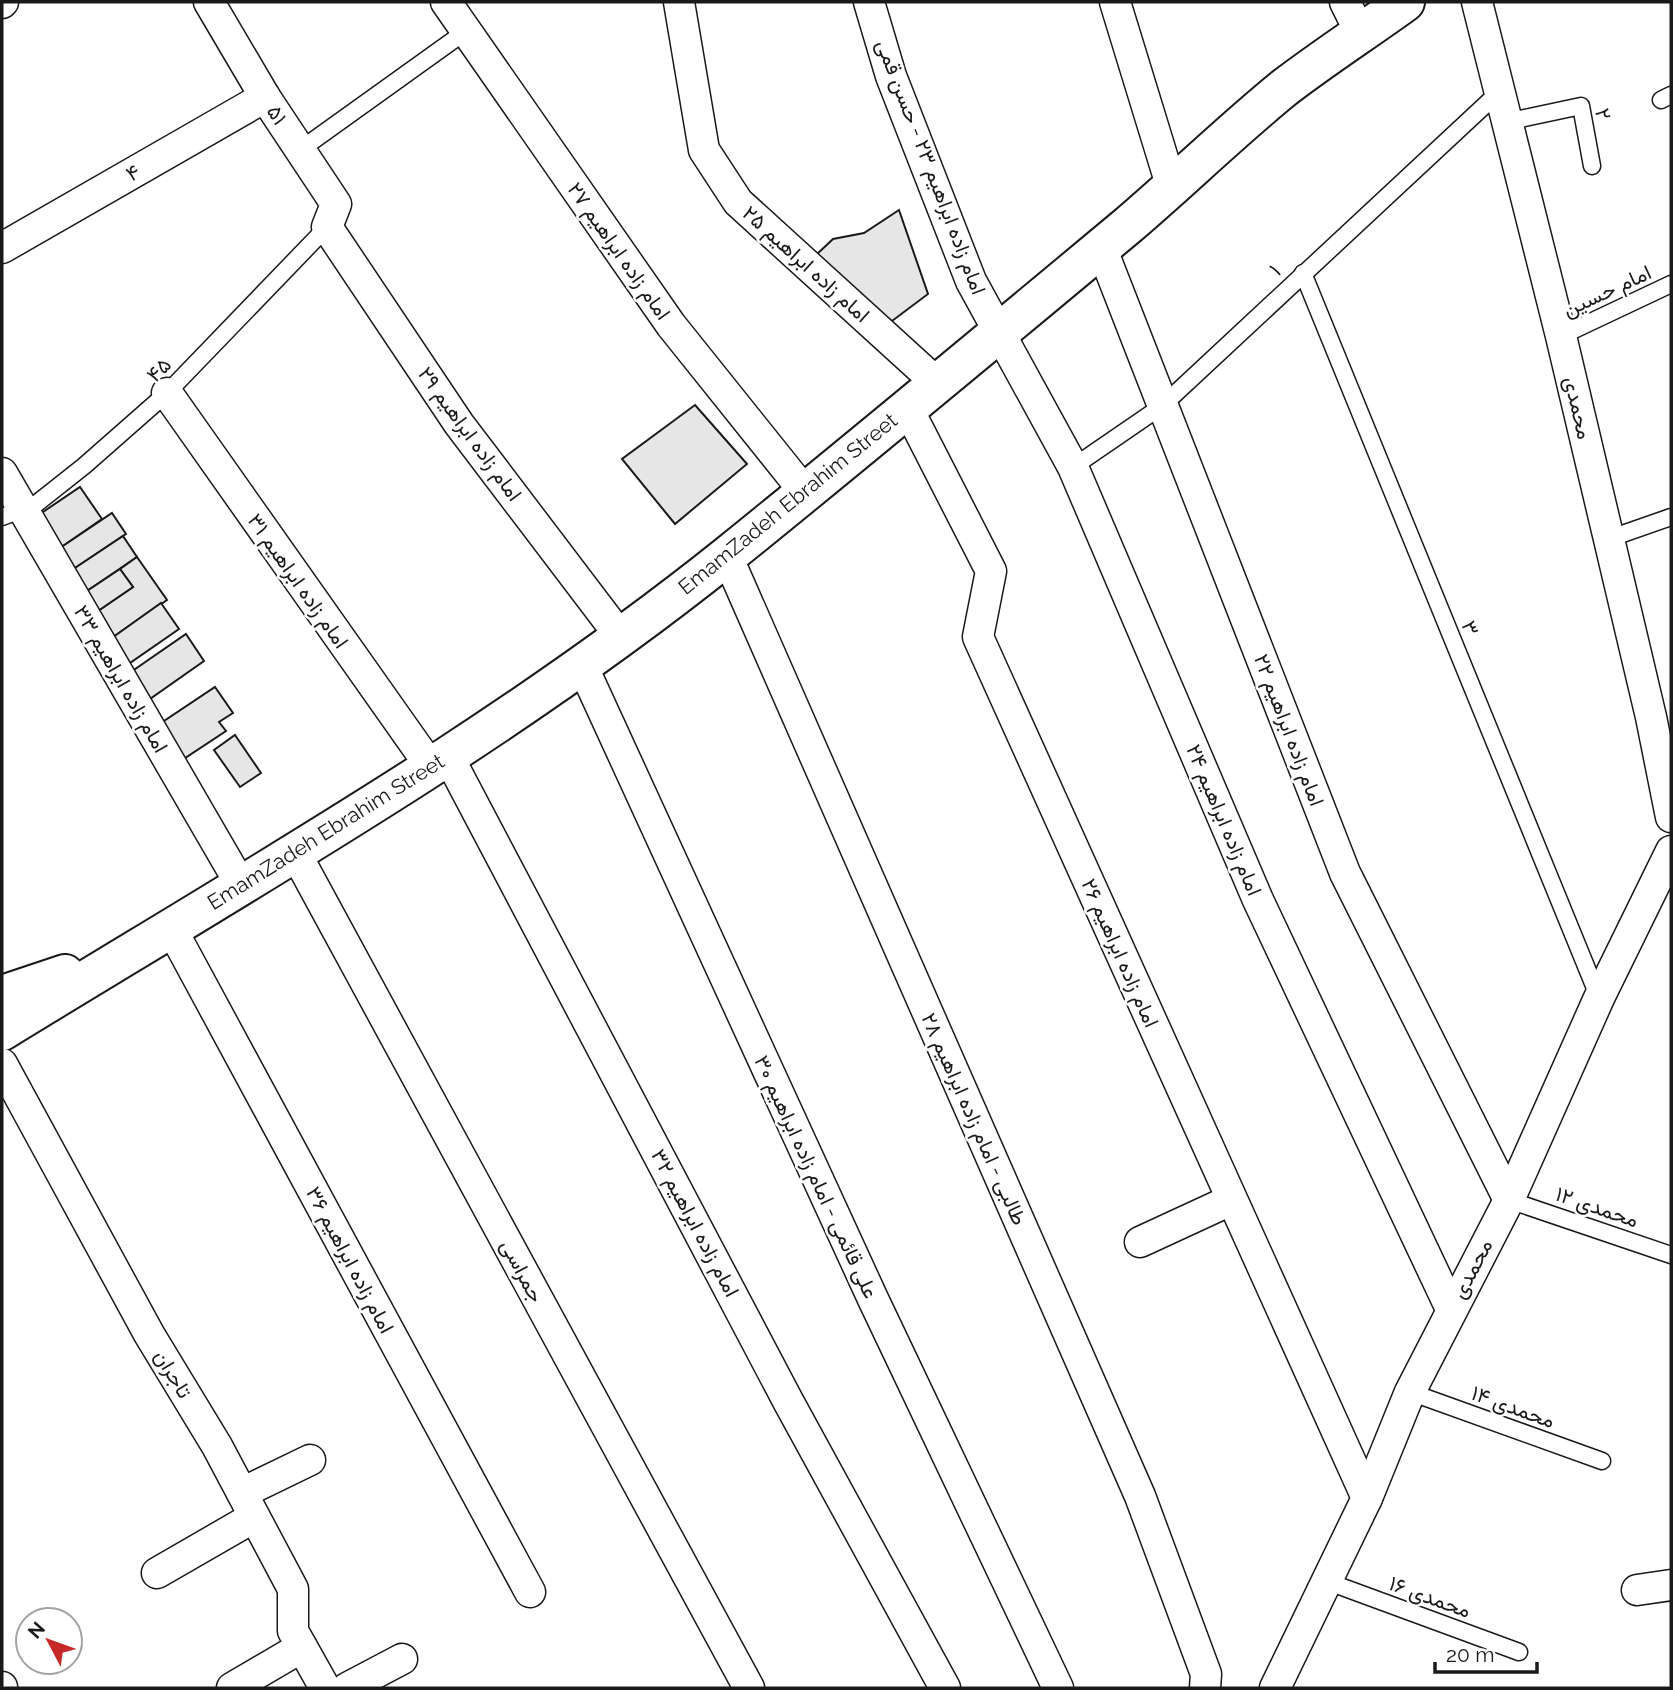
<svg xmlns="http://www.w3.org/2000/svg" width="1673" height="1690" font-family="Raleway,Vazirmatn,sans-serif">
<style>
.building{fill:#e6e6e6;stroke:#1a1a1a;stroke-width:2}
.lines{fill:none;stroke-linecap:round;stroke-linejoin:round}
.service-casing{stroke:#1a1a1a;stroke-width:19}
.minor-casing{stroke:#1a1a1a;stroke-width:33}
.secondary-casing{stroke:#1a1a1a;stroke-width:42}
.service{stroke:#fff;stroke-width:16}
.minor{stroke:#fff;stroke-width:30}
.secondary{stroke:#fff;stroke-width:38}
.labels{text-anchor:middle;stroke-width:5;stroke-linejoin:round;paint-order:stroke}
.street-label{font-size:21px;fill:#1a1a1a;stroke:#fff}
</style>
<rect width="100%" height="100%" fill="#fff"/>
<!-- building -->
<g class="building">
<polygon points="899,210 928,294 892,321 872,315 815,256 833,239 864,233"/>
<polygon points="695,405 747,464 675,524 622,459"/>
<polygon points="80,487 102,519 60,548 37,516"/>
<polygon points="112,513 126,534 72,570 60,548"/>
<polygon points="123,536 137,557 87,591 72,570"/>
<polygon points="137,557 167,600 112,638 95,613 133,587 120,569"/>
<polygon points="120,569 133,587 95,613 87,591"/>
<polygon points="161,603 179,629 127,665 109,640"/>
<polygon points="186,634 204,661 147,701 128,674"/>
<polygon points="215,687 233,713 219,722 226,731 179,762 155,727"/>
<polygon points="235,735 261,773 240,787 214,750"/>
</g>
<g class="lines">
<defs>
<g id="service">
<polyline points="1661,100 1671,95"/>
<polyline points="1506,122 1581,106 1592,166"/>
<polyline points="300,150 466,31"/>
<polyline points="1303,273 1599,998"/>
<polyline points="1561,336 1671,284"/>
<polyline points="1073,467 1162,406 1498,93"/>
<polyline points="2,517 36,504 84,466 167,393 327,227"/>
<polyline points="1608,539 1671,517"/>
<polyline points="1509,1200 1671,1255"/>
<polyline points="1410,1392 1602,1461"/>
<polyline points="1326,1581 1519,1652"/>
</g>
<g id="minor">
<polyline points="209,2 265,97 336,204 327,227 459,424 620,636"/>
<polyline points="446,2 671,325 804,491"/>
<polyline points="679,2 704,150 738,202 938,384"/>
<polyline points="869,2 891,76 971,281 1073,467 1258,900 1451,1309"/>
<polyline points="1115,2 1172,188"/>
<polyline points="1345,2 1361,34"/>
<polyline points="1477,2 1561,336 1651,717 1671,817"/>
<polyline points="2,3 3,2"/>
<polyline points="1101,247 1345,873 1509,1200"/>
<polyline points="2,248 265,97"/>
<polyline points="167,393 431,767"/>
<polyline points="907,407 991,571 978,637 1367,1498"/>
<polyline points="2,473 241,885"/>
<polyline points="727,556 1140,1496 1206,1674 1205,1688"/>
<polyline points="581,663 873,1299 1058,1688"/>
<polyline points="448,756 788,1401 945,1688"/>
<polyline points="296,854 749,1688"/>
<polyline points="171,928 530,1592"/>
<polyline points="2,1064 149,1334 217,1446 293,1589 293,1631 325,1688"/>
<polyline points="1140,1242 1231,1200"/>
<polyline points="242,1493 310,1460"/>
<polyline points="157,1573 254,1517"/>
<polyline points="1637,1590 1671,1585"/>
<polyline points="2,1687 2,1688"/>
<polyline points="232,1688 302,1647"/>
<polyline points="347,1688 402,1659"/>
<polyline points="1275,1688 1367,1498 1410,1392 1509,1200 1599,998 1671,851"/>
</g>
<g id="secondary">
<polyline points="2,995 65,974"/>
<path d="M2,1031C248,880 501,737 727,556C861,448 994,337 1126,227C1179,182 1230,132 1284,88C1323,58 1365,31 1405,2"/>
</g>
</defs>
<!-- service casing -->
<use href="#service" class="service-casing"/>
<!-- minor casing -->
<use href="#minor" class="minor-casing"/>
<!-- secondary casing -->
<use href="#secondary" class="secondary-casing"/>
<!-- service -->
<use href="#service" class="service"/>
<!-- minor -->
<use href="#minor" class="minor"/>
<!-- secondary -->
<use href="#secondary" class="secondary"/>
</g>
<g class="labels">
<!-- street labels -->
<g class="street-label">
<text transform="translate(1603 114) rotate(74)" y="7">۲</text>
<text transform="translate(277 115) rotate(57)" y="7">۵۱</text>
<text transform="translate(931 167) rotate(69)" y="7">امام زاده ابراهیم ۲۳ - حسن قمی</text>
<text transform="translate(133 173) rotate(-30)" y="7">۴</text>
<text transform="translate(619 251) rotate(55)" y="7">امام زاده ابراهیم ۲۷</text>
<text transform="translate(806 264) rotate(42)" y="7">امام زاده ابراهیم ۲۵</text>
<text transform="translate(1275 270) rotate(-43)" y="7">۱</text>
<text transform="translate(1607 291) rotate(-25)" y="7">امام حسین</text>
<text transform="translate(159 370) rotate(-45)" y="7">۴۵</text>
<text transform="translate(1578 408) rotate(77)" y="7">محمدی</text>
<text transform="translate(470 434) rotate(54)" y="7">امام زاده ابراهیم ۲۹</text>
<text transform="translate(788 504) rotate(-39)" y="7">EmamZadeh Ebrahim Street</text>
<text transform="translate(298 581) rotate(55)" y="7">امام زاده ابراهیم ۳۱</text>
<text transform="translate(1470 628) rotate(68)" y="7">۳</text>
<text transform="translate(121 679) rotate(60)" y="7">امام زاده ابراهیم ۳۳</text>
<text transform="translate(1289 730) rotate(69)" y="7">امام زاده ابراهیم ۲۲</text>
<text transform="translate(1224 820) rotate(67)" y="7">امام زاده ابراهیم ۲۴</text>
<text transform="translate(326 832) rotate(-32)" y="7">EmamZadeh Ebrahim Street</text>
<text transform="translate(1120 953) rotate(66)" y="7">امام زاده ابراهیم ۲۶</text>
<text transform="translate(974 1119) rotate(66)" y="7">طالبی - امام زاده ابراهیم ۲۸</text>
<text transform="translate(816 1177) rotate(65)" y="7">علی قائمی - امام زاده ابراهیم ۳۰</text>
<text transform="translate(1597 1207) rotate(19)" y="7">محمدی ۱۲</text>
<text transform="translate(695 1223) rotate(62)" y="7">امام زاده ابراهیم ۳۲</text>
<text transform="translate(350 1260) rotate(62)" y="7">امام زاده ابراهیم ۳۶</text>
<text transform="translate(1472 1269) rotate(-62)" y="7">محمدی</text>
<text transform="translate(522 1271) rotate(62)" y="7">جمراسی</text>
<text transform="translate(173 1374) rotate(59)" y="7">تاجران</text>
<text transform="translate(1513 1407) rotate(20)" y="7">محمدی ۱۴</text>
<text transform="translate(1430 1597) rotate(20)" y="7">محمدی ۱۶</text>
</g>
</g>
<!-- border -->
<rect width="1673" height="1690" fill="none" stroke="#1a1a1a" stroke-width="7"/>
<!-- north arrow -->
<g transform="translate(49 1641) rotate(311)"><circle r="33" fill="#ffffff" stroke="#a3a3a3" stroke-width="2"/>
<path d="M0-5L12 26L0 18L-12 26Z" fill="#c62828"/>
<text y="-10" font-size="19" font-weight="bold" text-anchor="middle" fill="#1a1a1a">N</text>
</g>
<!-- scale -->
<path d="M1435 1662v10h102v-10" fill="none" stroke="#1a1a1a" stroke-width="3.5"/>
<text x="1446" y="1662" font-size="21" fill="#1a1a1a" stroke="#ffffff" stroke-width="5" paint-order="stroke">20 m</text>
</svg>
